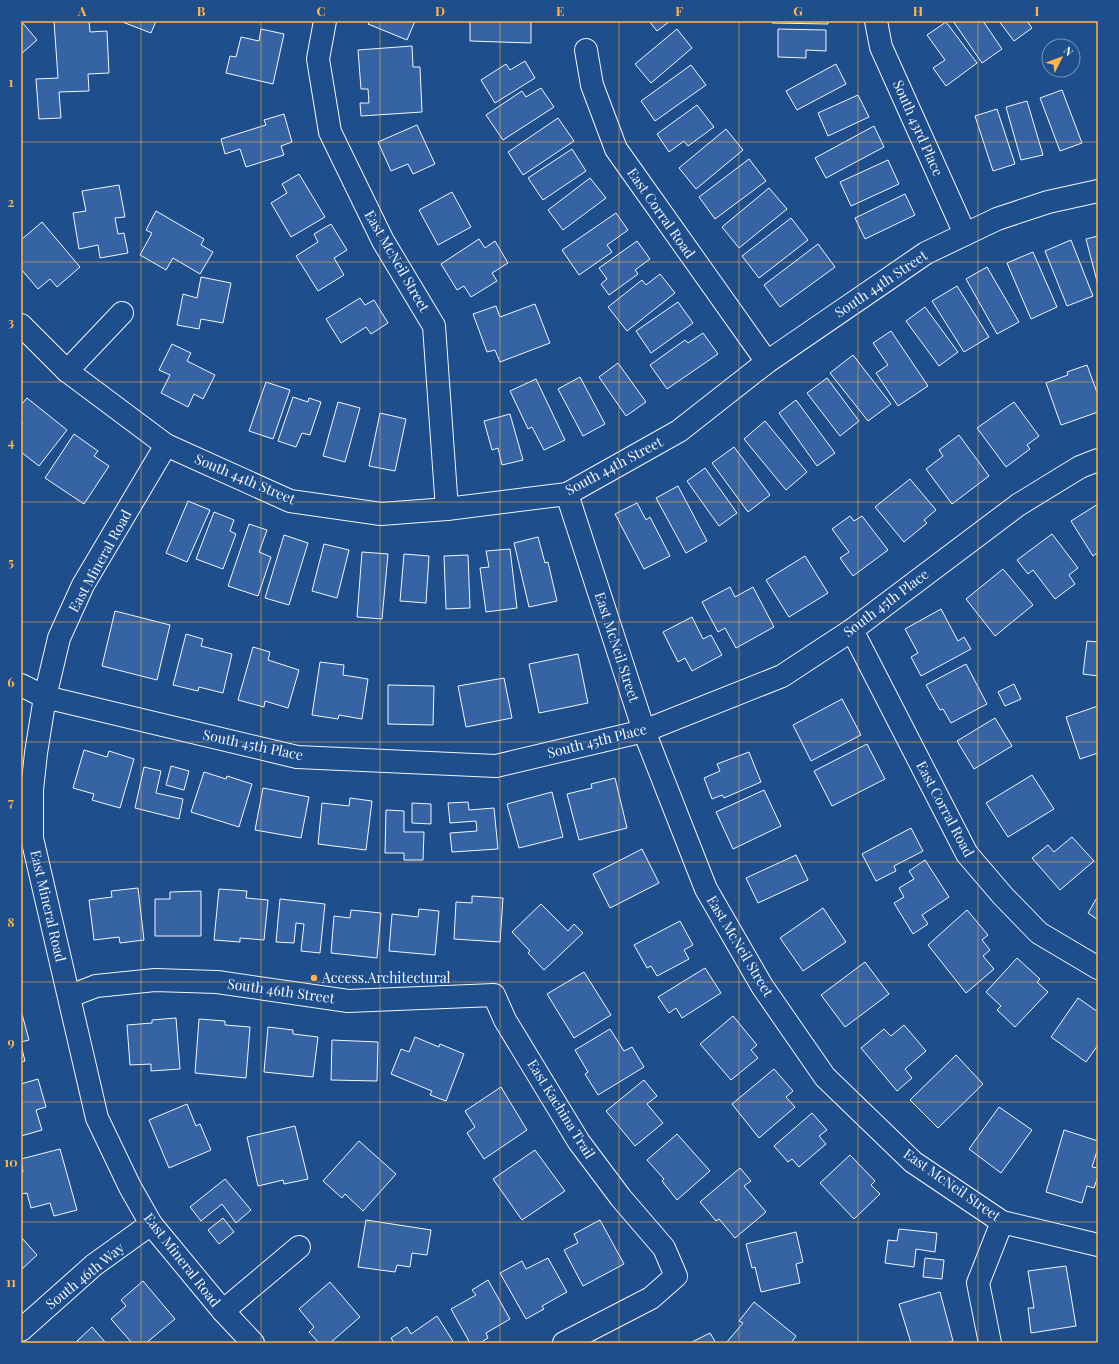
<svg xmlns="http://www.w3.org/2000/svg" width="1119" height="1364" font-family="'Playfair Display',serif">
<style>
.building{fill:#3563a3;stroke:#f2f6ff}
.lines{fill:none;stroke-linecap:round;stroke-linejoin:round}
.minor-casing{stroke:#f2f6ff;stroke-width:24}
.minor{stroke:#1f4e8c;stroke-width:22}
.grid{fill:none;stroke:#ffb74d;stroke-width:1;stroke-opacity:0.55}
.poi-dot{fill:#ffb74d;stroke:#1f4e8c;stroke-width:1.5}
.labels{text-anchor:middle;stroke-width:3;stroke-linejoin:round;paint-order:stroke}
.street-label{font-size:14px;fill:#f2f6ff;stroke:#1f4e8c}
.poi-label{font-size:14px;fill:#f2f6ff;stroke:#1f4e8c;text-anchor:start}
.neatline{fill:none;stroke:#ffb74d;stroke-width:1.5}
.grid-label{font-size:13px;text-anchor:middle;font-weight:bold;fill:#ffb74d}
</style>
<rect width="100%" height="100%" fill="#1f4e8c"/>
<!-- building -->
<g class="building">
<polygon points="21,21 37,40 21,54"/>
<polygon points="54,21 89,21 90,32 107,31 109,73 88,74 89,91 59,92 61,118 39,119 36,79 58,78"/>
<polygon points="120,21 156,21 151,33"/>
<polygon points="370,21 415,21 407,40 368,24"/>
<polygon points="470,21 531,21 531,43 470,41"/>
<polygon points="649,21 670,21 657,31"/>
<polygon points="772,21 828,21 828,24 772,23"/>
<polygon points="953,21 983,21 1002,49 982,63"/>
<polygon points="999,21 1027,21 1032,28 1014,41"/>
<polygon points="946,22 977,63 946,86 933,68 945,60 927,35"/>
<polygon points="261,29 284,34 273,84 226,73 230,56 236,57 241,37 259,41"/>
<polygon points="677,29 692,48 651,83 635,64"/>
<polygon points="778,29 826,30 826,51 806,50 806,58 778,57"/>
<polygon points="412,46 413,67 420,67 422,112 361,116 360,103 369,103 368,89 361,89 358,50"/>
<polygon points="525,61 535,78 495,103 481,80 506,64 510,70"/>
<polygon points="836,64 846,84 797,110 786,91"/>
<polygon points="691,65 706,85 655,121 641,101"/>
<polygon points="541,88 554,107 503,140 486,115 522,91 526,97"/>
<polygon points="1062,90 1082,143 1060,151 1040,98"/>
<polygon points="858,95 869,117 828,136 818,113"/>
<polygon points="1027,101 1043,155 1021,160 1006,107"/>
<polygon points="697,105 714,127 688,146 684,141 669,152 657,134"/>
<polygon points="997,109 1015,164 993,171 975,116"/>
<polygon points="284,114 292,142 281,146 284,155 246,167 240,149 225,154 221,139 266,125 264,120"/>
<polygon points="558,118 574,141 523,175 508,152"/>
<polygon points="417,125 435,164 413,174 408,164 391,171 378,142"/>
<polygon points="874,126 884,147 826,178 815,158"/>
<polygon points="726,129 743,150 696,189 679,168"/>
<polygon points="572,149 586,171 543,200 528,178"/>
<polygon points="749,159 766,181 715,219 699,197"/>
<polygon points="888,160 899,184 851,206 840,182"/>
<polygon points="299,174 325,217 291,237 271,203 287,193 282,184"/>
<polygon points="590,178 606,198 563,230 548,210"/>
<polygon points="119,185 125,217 115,218 118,234 124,233 128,253 100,258 98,245 79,249 73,213 86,211 82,191"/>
<polygon points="769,188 787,209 739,248 722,227"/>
<polygon points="452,192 471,227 438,245 419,210"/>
<polygon points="905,194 915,215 865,239 855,218"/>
<polygon points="156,211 204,239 201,245 213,252 200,274 173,258 166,270 140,255 152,233 146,230"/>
<polygon points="616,213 628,230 607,245 612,252 579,275 562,250"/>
<polygon points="791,218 808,240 759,278 742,256"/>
<polygon points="42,222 80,267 57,287 50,279 38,289 21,269 21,240"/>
<polygon points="331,224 347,250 334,258 344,275 318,291 296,256 318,242 314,234"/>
<polygon points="1098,236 1098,285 1086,239"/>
<polygon points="479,239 485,248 495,241 508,263 492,273 497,281 471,297 464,286 457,290 441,264"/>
<polygon points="1071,240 1093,296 1067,306 1045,251"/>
<polygon points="637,241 650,259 635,270 638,274 609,295 601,284 607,279 599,268"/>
<polygon points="818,244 835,267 780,307 764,285"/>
<polygon points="1033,252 1057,307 1031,319 1007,263"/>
<polygon points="987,267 1019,322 997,334 966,279"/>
<polygon points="660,274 675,293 627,331 608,307 642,280 646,285"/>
<polygon points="201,277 231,283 223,323 201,319 199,329 177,325 183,294 197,298"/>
<polygon points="957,286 989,337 964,352 932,301"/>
<polygon points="360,298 365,305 374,300 388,323 371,334 366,327 341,343 326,319"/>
<polygon points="678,302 693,323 651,353 636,331"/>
<polygon points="535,304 550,343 500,362 495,350 487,352 473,314 496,306 500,317"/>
<polygon points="925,307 958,352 939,366 906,321"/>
<polygon points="891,331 928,386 898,406 876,373 888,365 873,343"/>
<polygon points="703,333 718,354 667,389 650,365 685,340 688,343"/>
<polygon points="172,344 191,353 187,361 215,375 203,399 194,394 188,407 161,393 170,375 159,370"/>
<polygon points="853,355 891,404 868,421 830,373"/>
<polygon points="618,363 646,402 626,416 599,377"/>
<polygon points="1087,365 1098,395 1098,412 1061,425 1046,383 1068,375 1067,372"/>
<polygon points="580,377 605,424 583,436 558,389"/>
<polygon points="827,378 859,421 840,436 807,393"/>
<polygon points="536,379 565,440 544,450 532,427 528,429 510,391"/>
<polygon points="266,382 290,390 273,439 249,431"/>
<polygon points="293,397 308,402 309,398 321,402 310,435 302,433 296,447 278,441"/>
<polygon points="27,398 67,430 39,466 21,452 21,425 23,423 21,422 21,405"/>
<polygon points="796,400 835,453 817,466 779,413"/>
<polygon points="338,402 360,408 345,462 323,456"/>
<polygon points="1014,402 1039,436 1027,445 1030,449 1006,467 977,428"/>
<polygon points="380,413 406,419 395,471 369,466"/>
<polygon points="510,414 523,460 502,465 498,448 492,450 484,421"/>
<polygon points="765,421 807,472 786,490 744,439"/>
<polygon points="74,434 98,451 94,456 109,466 84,504 45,478"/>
<polygon points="959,435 989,476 952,504 926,469 943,456 939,450"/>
<polygon points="734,447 770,495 748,512 712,463"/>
<polygon points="705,468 737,513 719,526 687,481"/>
<polygon points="910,479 936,510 924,520 927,523 904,542 875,507"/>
<polygon points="678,486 707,541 686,553 656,498"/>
<polygon points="188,501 210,510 187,562 166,553"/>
<polygon points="637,503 646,520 650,517 670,556 644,569 615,514"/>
<polygon points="1098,504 1098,552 1093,556 1071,521"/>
<polygon points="214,512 234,520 230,531 236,534 223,569 196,559"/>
<polygon points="850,516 854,521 862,516 888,550 853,576 840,558 849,552 832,529"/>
<polygon points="249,524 267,530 259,552 271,557 258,596 228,586"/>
<polygon points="1052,534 1078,568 1069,575 1075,584 1055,599 1033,570 1028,574 1017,560"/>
<polygon points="284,535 308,543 289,605 265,598"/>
<polygon points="538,537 545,563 548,562 557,601 529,607 514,543"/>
<polygon points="324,544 349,550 337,598 312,591"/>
<polygon points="510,549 517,608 486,612 480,568 489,567 486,551"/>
<polygon points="362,552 388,554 382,619 357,617"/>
<polygon points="404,554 429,556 426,603 400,601"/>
<polygon points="468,555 470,608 446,609 444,556"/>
<polygon points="805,556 828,593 789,617 766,580"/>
<polygon points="1003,569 1033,605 995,636 966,599"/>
<polygon points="730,587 735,597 753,587 774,627 736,648 725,628 718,632 702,602"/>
<polygon points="941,609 958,641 964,637 971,649 921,676 911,657 918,653 905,629"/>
<polygon points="115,611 170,625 157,680 102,666"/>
<polygon points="692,617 703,639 711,635 722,655 692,671 685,658 678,662 663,632"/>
<polygon points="186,634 203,639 201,646 232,654 223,693 199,687 198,691 173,685"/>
<polygon points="1087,641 1098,642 1098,676 1083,674"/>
<polygon points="253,647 270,652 268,660 299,670 288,708 265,701 264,707 238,700"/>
<polygon points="578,654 588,703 539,713 529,664"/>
<polygon points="320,662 344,665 343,675 368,679 362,719 339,715 338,719 312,715"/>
<polygon points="966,664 987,704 951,723 943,709 940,710 926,685"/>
<polygon points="504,678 512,718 466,727 458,686"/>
<polygon points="1014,684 1021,699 1005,706 998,692"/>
<polygon points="388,685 434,686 433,725 388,724"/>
<polygon points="842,699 861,735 811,761 793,725"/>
<polygon points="1098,706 1098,753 1080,759 1066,717"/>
<polygon points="995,718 1012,746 974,769 957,741"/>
<polygon points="867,744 885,779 832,806 814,771"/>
<polygon points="84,750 107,757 109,751 134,759 120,808 92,800 94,794 73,788"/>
<polygon points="749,752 761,782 724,798 722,795 712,799 704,778 720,771 717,764"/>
<polygon points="171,766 189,771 184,790 166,785"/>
<polygon points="144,767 161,771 156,793 183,799 179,819 135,808"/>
<polygon points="204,772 226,779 227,776 252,784 239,827 191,812"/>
<polygon points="1032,775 1054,809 1008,837 986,803"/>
<polygon points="615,778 627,828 579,840 567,794 592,788 591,784"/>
<polygon points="263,788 309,797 301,838 255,830"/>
<polygon points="764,790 781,826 733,849 716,812"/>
<polygon points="552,792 563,837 519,848 507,804"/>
<polygon points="350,798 372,801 366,850 318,844 322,803 349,806"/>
<polygon points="468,802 469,810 494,808 498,849 452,852 450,833 477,831 476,821 450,823 448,803"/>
<polygon points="412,803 431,804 431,824 412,823"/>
<polygon points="386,810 404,811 404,832 424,832 423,860 404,860 404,853 385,853"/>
<polygon points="911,828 923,851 894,866 896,871 876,881 862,854"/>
<polygon points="1072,837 1094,861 1060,890 1032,858 1048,845 1054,852"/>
<polygon points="642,849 659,883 610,908 593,874"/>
<polygon points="796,855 808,880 758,903 746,878"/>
<polygon points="925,860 949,897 922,915 928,924 913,934 894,903 904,897 899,888 914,879 909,871"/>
<polygon points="138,888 144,940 120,943 119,937 94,940 89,900 112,897 111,891"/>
<polygon points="219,889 247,891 246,898 268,900 264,940 240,938 240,942 214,940"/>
<polygon points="201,891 201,936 155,936 155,899 170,899 170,892"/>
<polygon points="472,896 503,898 500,942 454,939 456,902 472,903"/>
<polygon points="1098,896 1098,920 1088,913"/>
<polygon points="280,899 325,904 320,953 301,951 304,924 296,923 294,943 276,942"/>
<polygon points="541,904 568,931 574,924 583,933 544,970 528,953 530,951 512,932"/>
<polygon points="823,908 846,942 803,971 780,938"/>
<polygon points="419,909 439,911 435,955 389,951 392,914 418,917"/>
<polygon points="351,910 381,913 377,958 331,953 334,916 350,918"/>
<polygon points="967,910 988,935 982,940 990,950 983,956 994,969 966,993 928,945"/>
<polygon points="680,921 693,945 684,950 689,959 657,976 651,966 647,968 634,945"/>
<polygon points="1017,958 1040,979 1037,982 1048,992 1015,1027 997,1010 1001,1006 986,992"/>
<polygon points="865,962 889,994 845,1027 821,995"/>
<polygon points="705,968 721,993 682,1018 676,1008 669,1013 658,997"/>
<polygon points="584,972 611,1015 574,1038 547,994"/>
<polygon points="1078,998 1098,1012 1098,1045 1086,1062 1051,1037"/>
<polygon points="22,1014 29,1040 21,1042 21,1015"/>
<polygon points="733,1016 757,1045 751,1050 758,1058 731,1080 700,1044"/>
<polygon points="176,1018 180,1069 151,1071 151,1064 130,1065 127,1025 152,1023 152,1020"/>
<polygon points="199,1019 225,1021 225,1025 250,1027 246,1078 195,1073"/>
<polygon points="904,1025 926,1051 905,1069 912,1078 897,1091 861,1048 884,1029 891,1036"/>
<polygon points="268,1027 293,1030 293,1034 318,1037 313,1077 264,1072"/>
<polygon points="610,1029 624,1051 632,1047 644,1067 598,1095 585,1074 588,1072 575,1050"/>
<polygon points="415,1037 439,1047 440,1044 464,1054 446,1101 430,1095 432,1091 391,1074 401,1049 409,1052"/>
<polygon points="332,1040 378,1042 377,1081 331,1080"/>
<polygon points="21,1045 25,1061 21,1062"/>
<polygon points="956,1055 983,1084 938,1128 910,1100"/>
<polygon points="774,1069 793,1091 786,1097 795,1107 759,1138 732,1104"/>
<polygon points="38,1079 46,1107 36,1110 42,1130 21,1136 21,1084"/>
<polygon points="644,1080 657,1096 647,1104 663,1123 635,1146 606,1111"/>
<polygon points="501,1087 527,1130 484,1159 467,1133 475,1127 465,1111"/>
<polygon points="187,1104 196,1126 200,1124 211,1150 169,1168 149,1120"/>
<polygon points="999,1107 1032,1130 1001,1173 969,1149"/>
<polygon points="812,1113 827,1130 819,1136 826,1144 799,1167 792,1159 788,1162 774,1146"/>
<polygon points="295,1126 308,1179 284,1184 283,1180 258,1186 247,1137"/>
<polygon points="1064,1130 1098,1141 1098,1148 1092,1167 1098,1168 1098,1176 1094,1188 1087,1186 1082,1203 1046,1192"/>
<polygon points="677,1134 710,1171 677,1200 662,1181 664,1179 647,1160"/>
<polygon points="359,1141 396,1174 363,1211 345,1194 342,1198 323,1181"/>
<polygon points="60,1149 77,1210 54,1216 50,1203 31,1208 27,1193 21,1194 21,1173 23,1172 21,1159"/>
<polygon points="535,1150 565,1191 522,1220 493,1179"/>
<polygon points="850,1155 875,1181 871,1185 880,1194 854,1219 820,1183"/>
<polygon points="740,1168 751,1181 744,1186 766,1212 735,1238 719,1219 716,1221 700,1202"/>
<polygon points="225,1179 251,1210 236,1223 222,1204 201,1221 190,1207"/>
<polygon points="223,1218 234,1232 219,1244 208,1230"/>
<polygon points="366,1220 431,1230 427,1255 412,1253 410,1267 397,1265 395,1272 358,1267"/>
<polygon points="600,1220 624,1264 583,1286 564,1250 578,1243 574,1234"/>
<polygon points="899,1229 937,1233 935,1252 916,1249 914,1267 885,1263 888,1240 897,1241"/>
<polygon points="796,1232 803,1262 796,1264 800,1283 761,1292 755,1267 752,1268 746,1244"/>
<polygon points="21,1237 37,1255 21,1270"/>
<polygon points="548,1258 567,1292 542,1306 544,1309 526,1319 500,1273 522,1261 526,1269"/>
<polygon points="925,1258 944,1260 942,1279 923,1277"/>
<polygon points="1066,1266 1076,1326 1031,1333 1028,1308 1034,1308 1028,1271"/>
<polygon points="488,1280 510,1319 486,1333 488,1338 480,1343 470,1343 451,1309 476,1295 472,1290"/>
<polygon points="143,1281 175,1319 146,1343 132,1343 111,1319 126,1306 121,1300"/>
<polygon points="330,1282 360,1317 330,1343 319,1343 309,1332 314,1327 299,1309"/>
<polygon points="940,1292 953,1341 944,1343 911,1343 899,1304"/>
<polygon points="754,1302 796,1336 791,1343 726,1343 743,1323 739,1321"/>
<polygon points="437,1316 454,1343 394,1343 391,1338 407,1327 411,1334"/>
<polygon points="92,1327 105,1342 79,1343 77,1341"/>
<polygon points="710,1333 716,1343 690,1343"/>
</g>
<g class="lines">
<defs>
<g id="minor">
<polyline points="325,21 318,59 330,132 383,241 434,326 447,509"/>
<polyline points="876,21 881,47 965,234"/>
<polyline points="586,50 592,85 616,149 767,362"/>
<polyline points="21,325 67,371 166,445 290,501 381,514 447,509 567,494 679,431 767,362 926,253 997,219 1048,202 1098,191"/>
<polyline points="67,371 122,313"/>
<polyline points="166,445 83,585 59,638 45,697 36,753 32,790 32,838 97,1118 130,1187 151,1224 223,1311 253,1343"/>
<polyline points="567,494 644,731 706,889 762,986 825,1077 913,1162 1002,1222 1098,1245"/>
<polyline points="852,630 967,854 1003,896 1039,933 1098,968"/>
<polyline points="21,685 45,697 297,757 496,766 644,731 782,676 852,630 1018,505 1080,467 1098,460"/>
<polyline points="70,996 96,986 155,980 217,982 348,1001 494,995 505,1020 579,1142 621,1198 664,1248 676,1276 651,1298 564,1343"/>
<polyline points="223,1311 299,1247"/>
<polyline points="21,1330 94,1265 151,1224"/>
<polyline points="990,1343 978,1283 1002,1222"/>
</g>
</defs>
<!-- minor casing -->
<use href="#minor" class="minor-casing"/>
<!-- minor -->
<use href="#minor" class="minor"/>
</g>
<!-- grid -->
<path class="grid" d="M141,21V1343M261,21V1343M380,21V1343M500,21V1343M619,21V1343M739,21V1343M858,21V1343M978,21V1343M21,142H1098M21,262H1098M21,382H1098M21,502H1098M21,622H1098M21,742H1098M21,862H1098M21,982H1098M21,1102H1098M21,1222H1098"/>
<!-- markers -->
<circle class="poi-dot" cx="314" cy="978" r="4"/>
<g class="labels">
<!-- street labels -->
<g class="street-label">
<text transform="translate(918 128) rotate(66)" y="5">South 43rd Place</text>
<text transform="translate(661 213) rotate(55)" y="5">East Corral Road</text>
<text transform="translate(397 261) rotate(60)" y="5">East McNeil Street</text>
<text transform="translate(881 284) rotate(-34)" y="5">South 44th Street</text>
<text transform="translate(614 466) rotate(-28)" y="5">South 44th Street</text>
<text transform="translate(245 479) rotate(23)" y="5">South 44th Street</text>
<text transform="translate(100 561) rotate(-61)" y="5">East Mineral Road</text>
<text transform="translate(886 603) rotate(-37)" y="5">South 45th Place</text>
<text transform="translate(617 647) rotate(72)" y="5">East McNeil Street</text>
<text transform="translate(597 741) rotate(-14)" y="5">South 45th Place</text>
<text transform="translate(253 745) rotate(12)" y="5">South 45th Place</text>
<text transform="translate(945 809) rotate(62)" y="5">East Corral Road</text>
<text transform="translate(48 906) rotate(77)" y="5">East Mineral Road</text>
<text transform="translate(740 946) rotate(59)" y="5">East McNeil Street</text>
<text transform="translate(281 991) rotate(8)" y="5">South 46th Street</text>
<text transform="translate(561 1109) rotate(58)" y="5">East Kachina Trail</text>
<text transform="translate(952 1185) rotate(35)" y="5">East McNeil Street</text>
<text transform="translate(182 1260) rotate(52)" y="5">East Mineral Road</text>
<text transform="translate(85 1276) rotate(-39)" y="5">South 46th Way</text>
</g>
<!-- poi labels -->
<g class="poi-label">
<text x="322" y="983">Access.Architectural</text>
</g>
</g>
<!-- border -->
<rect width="1119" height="1364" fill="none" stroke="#1f4e8c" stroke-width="44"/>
<!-- north arrow -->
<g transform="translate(1061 58) rotate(48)"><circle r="19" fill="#1f4e8c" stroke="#7391ba"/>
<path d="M0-3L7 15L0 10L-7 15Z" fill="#ffb74d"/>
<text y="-6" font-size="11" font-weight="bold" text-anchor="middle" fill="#f2f6ff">N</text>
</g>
<rect x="22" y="22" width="1075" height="1320" class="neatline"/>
<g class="grid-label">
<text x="82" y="16">A</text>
<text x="201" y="16">B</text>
<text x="321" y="16">C</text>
<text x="440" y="16">D</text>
<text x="560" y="16">E</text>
<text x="679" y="16">F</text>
<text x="798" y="16">G</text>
<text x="918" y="16">H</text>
<text x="1037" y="16">I</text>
<text x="11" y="87">1</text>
<text x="11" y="207">2</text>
<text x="11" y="327">3</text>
<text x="11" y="447">4</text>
<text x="11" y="567">5</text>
<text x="11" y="687">6</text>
<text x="11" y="807">7</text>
<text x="11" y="927">8</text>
<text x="11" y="1047">9</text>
<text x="11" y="1167">10</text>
<text x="11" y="1287">11</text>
</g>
</svg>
